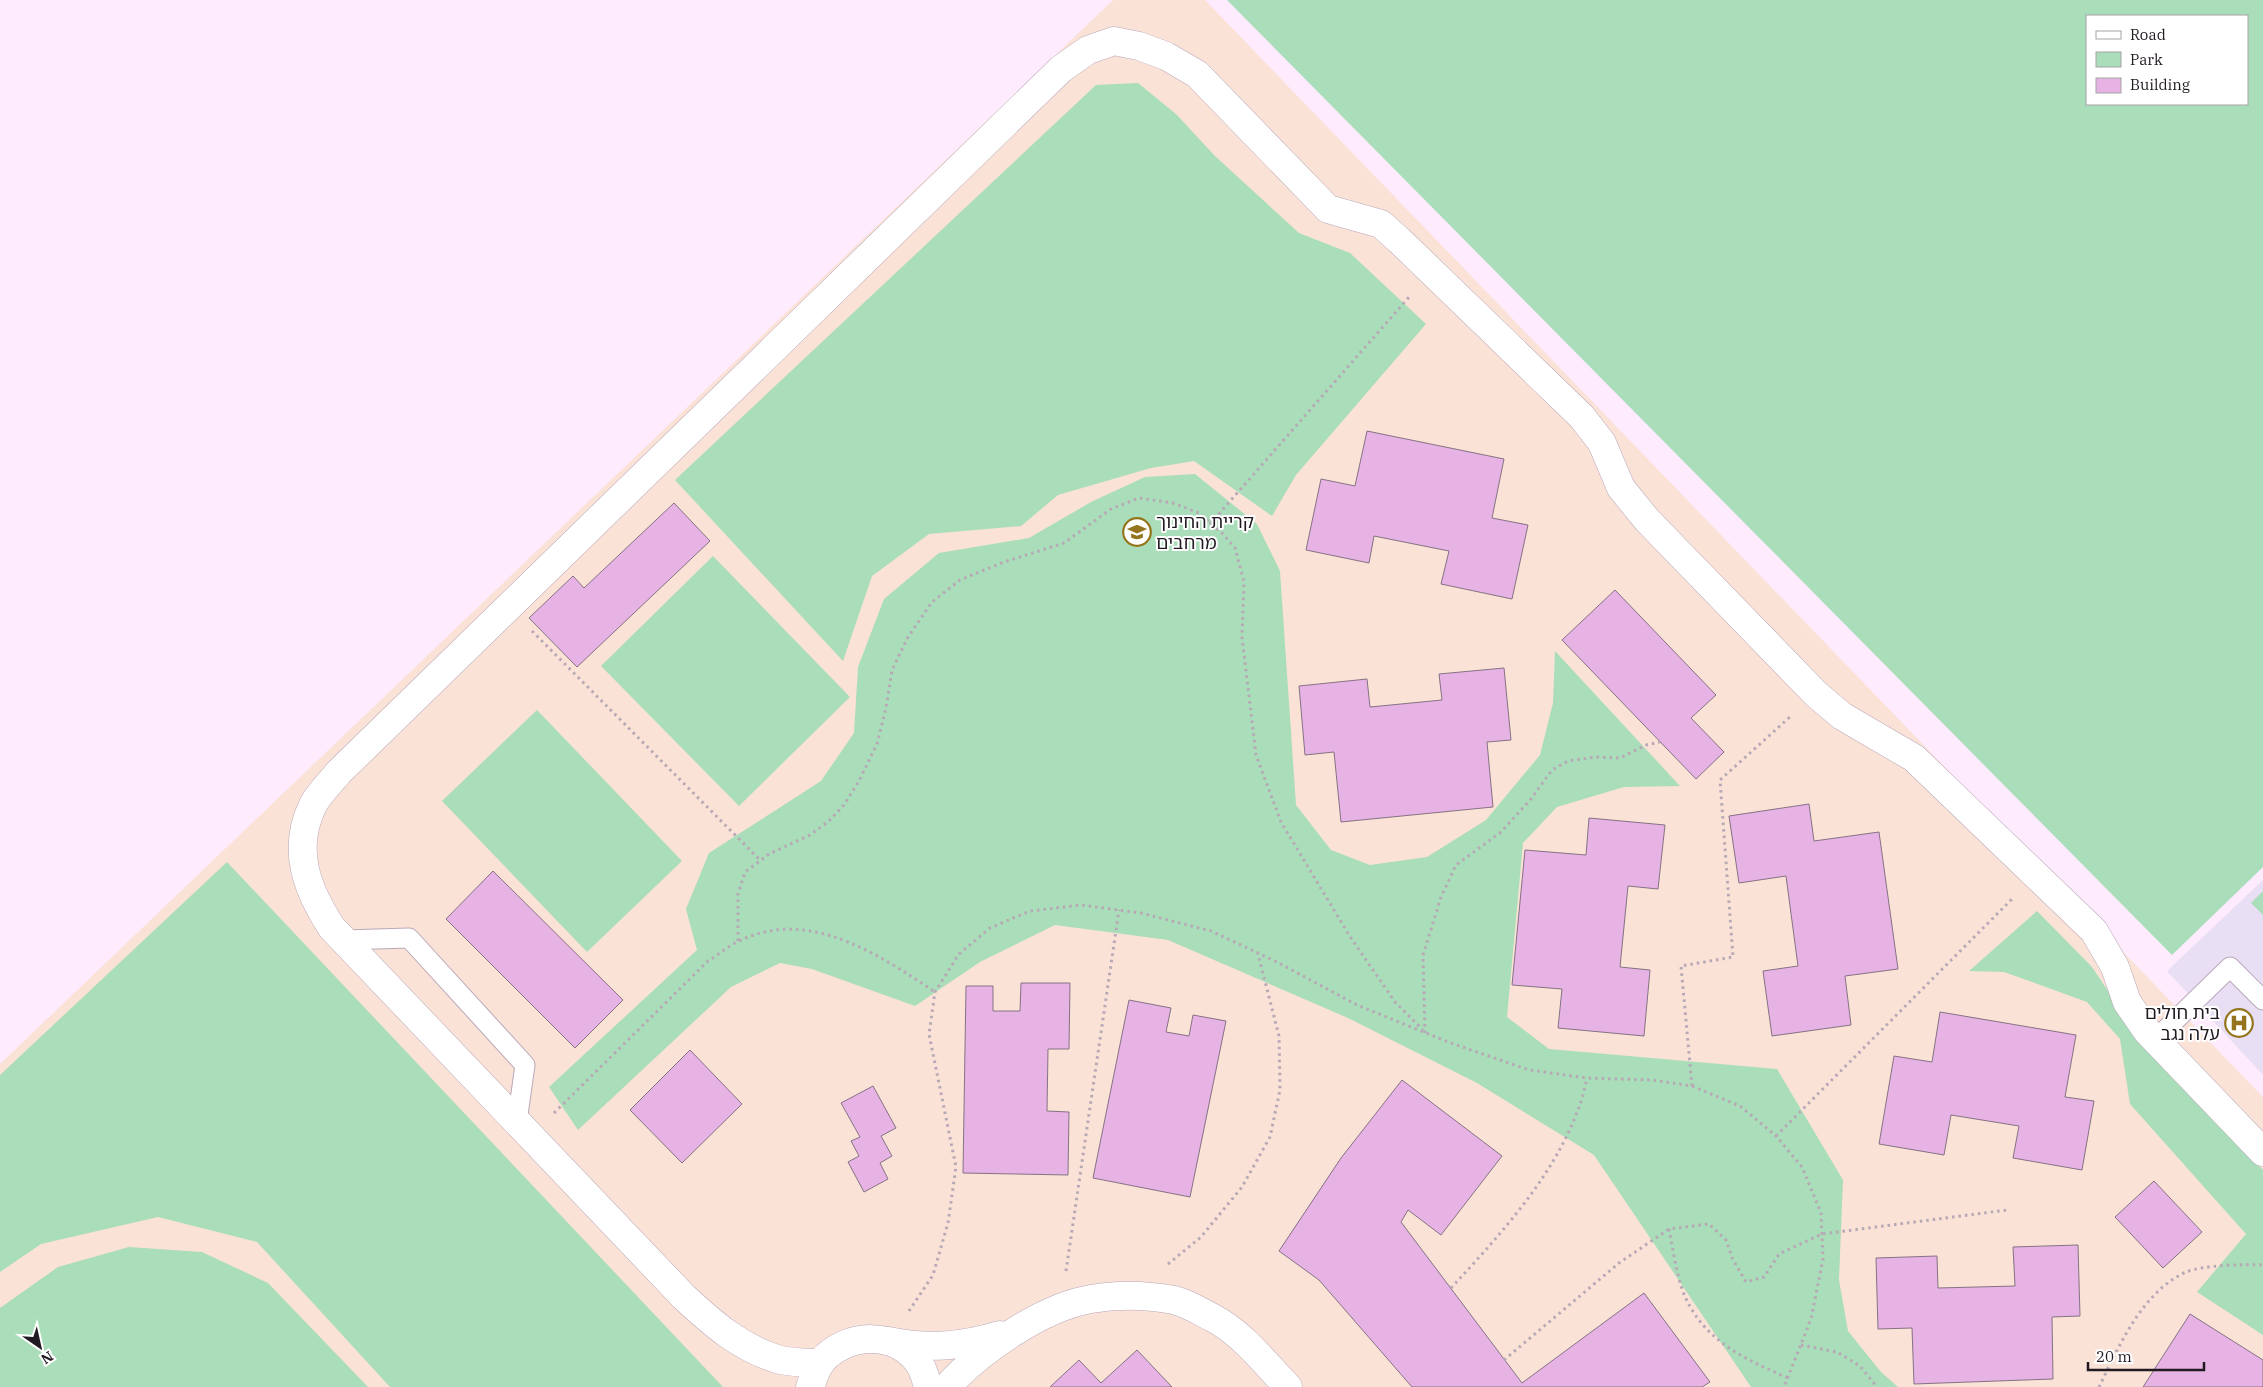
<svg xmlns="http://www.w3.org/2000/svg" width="2263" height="1387" font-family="'IBM Plex Serif','Noto Sans Hebrew',serif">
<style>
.education{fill:#fae2d7}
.medical{fill:#e9dff4}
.green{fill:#aaddb9;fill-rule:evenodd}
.building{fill:#e7b2e4;stroke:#847383}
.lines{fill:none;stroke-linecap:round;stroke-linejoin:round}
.service-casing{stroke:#baa8b9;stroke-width:21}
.minor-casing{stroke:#baa8b9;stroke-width:29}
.tertiary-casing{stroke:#baa8b9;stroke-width:29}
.path{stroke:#b7a8b6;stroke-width:3;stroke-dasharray:2.5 4;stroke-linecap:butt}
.service{stroke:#fff;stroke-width:19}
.minor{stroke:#fff;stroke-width:28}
.tertiary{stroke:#fff;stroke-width:28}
.labels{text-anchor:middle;stroke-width:4;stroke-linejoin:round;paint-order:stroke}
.poi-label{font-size:18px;fill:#211a21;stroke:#fff;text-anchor:start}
</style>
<rect width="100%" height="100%" fill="#feebfd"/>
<!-- education -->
<polygon class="education" points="1113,0 1205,0 2263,1097 2263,1387 0,1387 0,1064"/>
<!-- medical -->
<polygon class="medical" points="2263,880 2263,1075 2167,971"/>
<!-- green -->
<g class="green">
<path d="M1227,0H2263V867L2172,955ZM2087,16H2247V104H2087Z"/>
<polygon points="1138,83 1176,114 1215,156 1299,233 1350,253 1426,324 1296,475 1272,516 1194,461 1151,468 1058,495 1021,526 929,534 872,576 843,661 675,480 1096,85"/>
<polygon points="1195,474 1257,524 1280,571 1296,805 1331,850 1370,865 1427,857 1486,820 1540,755 1553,703 1555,651 1680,786 1624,787 1557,807 1523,843 1507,1017 1549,1049 1777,1069 1843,1180 1839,1280 1848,1331 1881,1372 1898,1387 1751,1387 1594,1155 1477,1083 1348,1018 1168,940 1055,925 980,962 915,1006 812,969 780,963 731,987 578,1130 549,1087 697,950 686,909 709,853 821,781 854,733 858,667 884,599 939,553 1029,538 1091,502 1145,477"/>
<polygon points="713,556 850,697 739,806 601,666"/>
<polygon points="537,710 682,861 587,952 442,801"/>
<polygon points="227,862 723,1387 390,1387 257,1242 158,1217 41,1244 0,1272 0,1075"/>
<polygon points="2263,891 2263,915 2251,903"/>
<polygon points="2037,911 2092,967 2140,1039 2263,1170 2263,1335 2197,1292 2246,1234 2130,1104 2120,1039 2087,1002 2004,972 1969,971"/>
<polygon points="129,1247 202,1252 268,1283 368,1387 0,1387 0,1308 58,1267"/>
</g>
<!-- building -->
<g class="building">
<polygon points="1367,431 1504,459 1492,518 1528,525 1512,599 1441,584 1449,551 1374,536 1369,563 1306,550 1321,479 1355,486"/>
<polygon points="674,503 710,541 577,667 529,618 573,576 584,588"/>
<polygon points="1615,590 1716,695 1691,718 1724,752 1696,779 1562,640"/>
<polygon points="1504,668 1511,740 1487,742 1493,807 1341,822 1334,752 1305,755 1299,686 1367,679 1370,707 1442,700 1439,674"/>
<polygon points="1809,804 1814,841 1879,832 1898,969 1845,976 1851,1025 1772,1036 1763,971 1798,966 1786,876 1739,883 1729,816"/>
<polygon points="1589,818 1665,825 1658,889 1628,886 1620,967 1650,970 1644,1036 1558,1028 1562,989 1512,985 1525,850 1586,855"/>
<polygon points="493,871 623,1000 575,1048 446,919"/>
<polygon points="1021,983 1070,983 1069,1049 1048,1049 1047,1111 1069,1112 1068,1175 963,1173 966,986 993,986 993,1011 1020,1011"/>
<polygon points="1129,1000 1171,1008 1166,1032 1189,1036 1193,1015 1226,1021 1190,1197 1093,1178"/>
<polygon points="1940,1012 2076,1035 2065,1097 2094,1101 2082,1170 2013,1158 2019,1126 1951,1115 1944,1155 1879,1144 1894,1056 1932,1062"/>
<polygon points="690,1050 742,1104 682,1163 630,1110"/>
<polygon points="1402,1080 1502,1156 1441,1235 1408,1210 1401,1222 1522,1383 1644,1293 1710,1382 1702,1387 1412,1387 1319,1280 1279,1251 1341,1158"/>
<polygon points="873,1086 896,1128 881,1136 892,1156 880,1163 888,1179 864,1192 848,1162 859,1156 851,1141 860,1137 841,1103"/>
<polygon points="2154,1181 2202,1232 2163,1268 2115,1217"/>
<polygon points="2078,1245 2080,1316 2052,1317 2053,1379 1914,1384 1912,1328 1878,1329 1876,1258 1937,1256 1938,1288 2015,1286 2013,1247"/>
<polygon points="2190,1314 2263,1360 2263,1387 2143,1387"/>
<polygon points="1137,1350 1172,1387 1050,1387 1079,1360 1101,1383"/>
</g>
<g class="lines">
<defs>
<g id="service">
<polyline points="344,940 409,938 525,1065 517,1122"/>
<polyline points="2156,1039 2230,967 2263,1000"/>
</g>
<g id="minor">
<path d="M888,1341C928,1349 960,1347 1000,1335"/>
<path d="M820,1364C806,1362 790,1363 777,1359C739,1347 712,1323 684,1297L332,928C307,890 291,849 313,805C319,793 331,782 339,772L1061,69L1088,50L1114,41L1139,46L1166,56L1197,74L1328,209L1381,224L1400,241L1582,417L1602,443L1621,488L1647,520L1816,694L1842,716L1914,758L2094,931L2115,967L2127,1002L2147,1031L2263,1152"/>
<path d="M947,1387C979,1351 1043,1307 1091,1299C1118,1294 1147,1295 1174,1300C1187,1303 1201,1312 1213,1318C1242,1333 1265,1363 1288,1387"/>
</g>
<path id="tertiary" d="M810,1387C813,1379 816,1369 821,1362C846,1332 897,1330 920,1365C924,1371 926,1380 928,1387"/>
</defs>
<!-- service casing -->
<use href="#service" class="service-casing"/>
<!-- minor casing -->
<use href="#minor" class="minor-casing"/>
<!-- tertiary casing -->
<use href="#tertiary" class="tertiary-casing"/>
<!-- path -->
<g class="path">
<polyline points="1210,524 1410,296"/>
<polyline points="532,631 761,861"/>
<polyline points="738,941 738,894 745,872 769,854 810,835 829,821 844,805 859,781 877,744 886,708 892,670 908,637 932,602 960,580 1004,562 1064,543 1111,509 1139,498 1173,503 1199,513 1223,534 1235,548 1244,582 1242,637 1256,755 1281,822 1349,935 1395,1002 1423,1030"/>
<polyline points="1425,1033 1423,955 1441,897 1456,865 1501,832 1531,799 1552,770 1568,761 1596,757 1620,758 1646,745 1660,742"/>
<polyline points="1692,1086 1681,966 1733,957 1720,780 1791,716"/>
<path d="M554,1113L708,961C718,955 727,947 737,942C807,906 878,954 935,992"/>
<polyline points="1776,1136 2012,899"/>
<path d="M1669,1229C1673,1249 1676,1271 1682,1289C1700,1339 1744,1359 1788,1378"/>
<polyline points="1168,1264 1201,1237 1242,1187 1270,1137 1280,1090 1279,1036 1258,954"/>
<polyline points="1066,1271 1119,910"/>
<path d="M1451,1288C1498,1237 1550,1181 1576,1115C1581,1104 1584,1091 1587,1078"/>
<polyline points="909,1311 933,1275 948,1223 956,1167 929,1034 935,992 959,954 990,928 1030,911 1081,905 1141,913 1211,931 1277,962 1357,1005 1448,1042 1529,1070 1587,1078 1652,1080 1692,1086 1740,1106 1776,1136 1802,1167 1821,1213 1823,1259 1811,1319 1784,1387"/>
<polyline points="1801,1345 1837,1352 1860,1366 1877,1387"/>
<polyline points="1504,1360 1619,1263 1669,1229 1709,1224 1726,1240 1733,1260 1746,1282 1764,1277 1779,1254 1822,1234 2007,1210"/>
<path d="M2099,1387C2119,1346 2142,1292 2186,1272C2203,1265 2245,1264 2263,1265"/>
</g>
<!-- service -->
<use href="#service" class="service"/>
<!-- minor -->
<use href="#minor" class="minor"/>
<!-- tertiary -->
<use href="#tertiary" class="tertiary"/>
</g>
<!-- icons -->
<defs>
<symbol id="school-ring" viewBox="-11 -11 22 22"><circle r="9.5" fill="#fff" stroke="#94751d" stroke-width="1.5"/><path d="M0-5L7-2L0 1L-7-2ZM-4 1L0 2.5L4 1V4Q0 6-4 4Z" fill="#94751d"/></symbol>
<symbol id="hospital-ring" viewBox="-11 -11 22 22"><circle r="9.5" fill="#fff" stroke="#94751d" stroke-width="1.5"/><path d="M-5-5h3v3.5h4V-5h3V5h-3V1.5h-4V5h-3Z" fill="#94751d"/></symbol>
</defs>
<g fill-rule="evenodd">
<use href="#school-ring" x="1121" y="516" width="32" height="32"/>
<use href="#hospital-ring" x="2223" y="1007" width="32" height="32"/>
</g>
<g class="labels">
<!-- poi labels -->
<g class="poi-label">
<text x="1156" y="528">קריית החינוך<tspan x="1156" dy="21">מרחבים</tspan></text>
<text x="2220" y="1019" text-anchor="end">בית חולים<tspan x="2220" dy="21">עלה נגב</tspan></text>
</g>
</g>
<!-- legend -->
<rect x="2086" y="15" width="162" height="90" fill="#ffffff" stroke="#a6a3a6"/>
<rect x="2096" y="31" width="25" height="8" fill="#ffffff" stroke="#a6a3a6"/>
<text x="2130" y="40" font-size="15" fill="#211a21">Road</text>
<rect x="2096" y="52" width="25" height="15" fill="#aaddb9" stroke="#a6a3a6"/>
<text x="2130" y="65" font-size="15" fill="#211a21">Park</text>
<rect x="2096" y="78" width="25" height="15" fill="#e7b2e4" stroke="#a6a3a6"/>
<text x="2130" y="90" font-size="15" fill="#211a21">Building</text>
<!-- north arrow -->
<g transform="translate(40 1347) rotate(146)" stroke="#ffffff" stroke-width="4" paint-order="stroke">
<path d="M0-4L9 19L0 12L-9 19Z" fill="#211a21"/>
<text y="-8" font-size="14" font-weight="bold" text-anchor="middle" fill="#211a21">N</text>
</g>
<!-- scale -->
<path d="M2088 1362v8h116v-8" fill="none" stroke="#211a21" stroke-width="2.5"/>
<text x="2096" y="1362" font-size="15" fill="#211a21" stroke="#ffffff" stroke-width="4" paint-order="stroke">20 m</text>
</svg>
